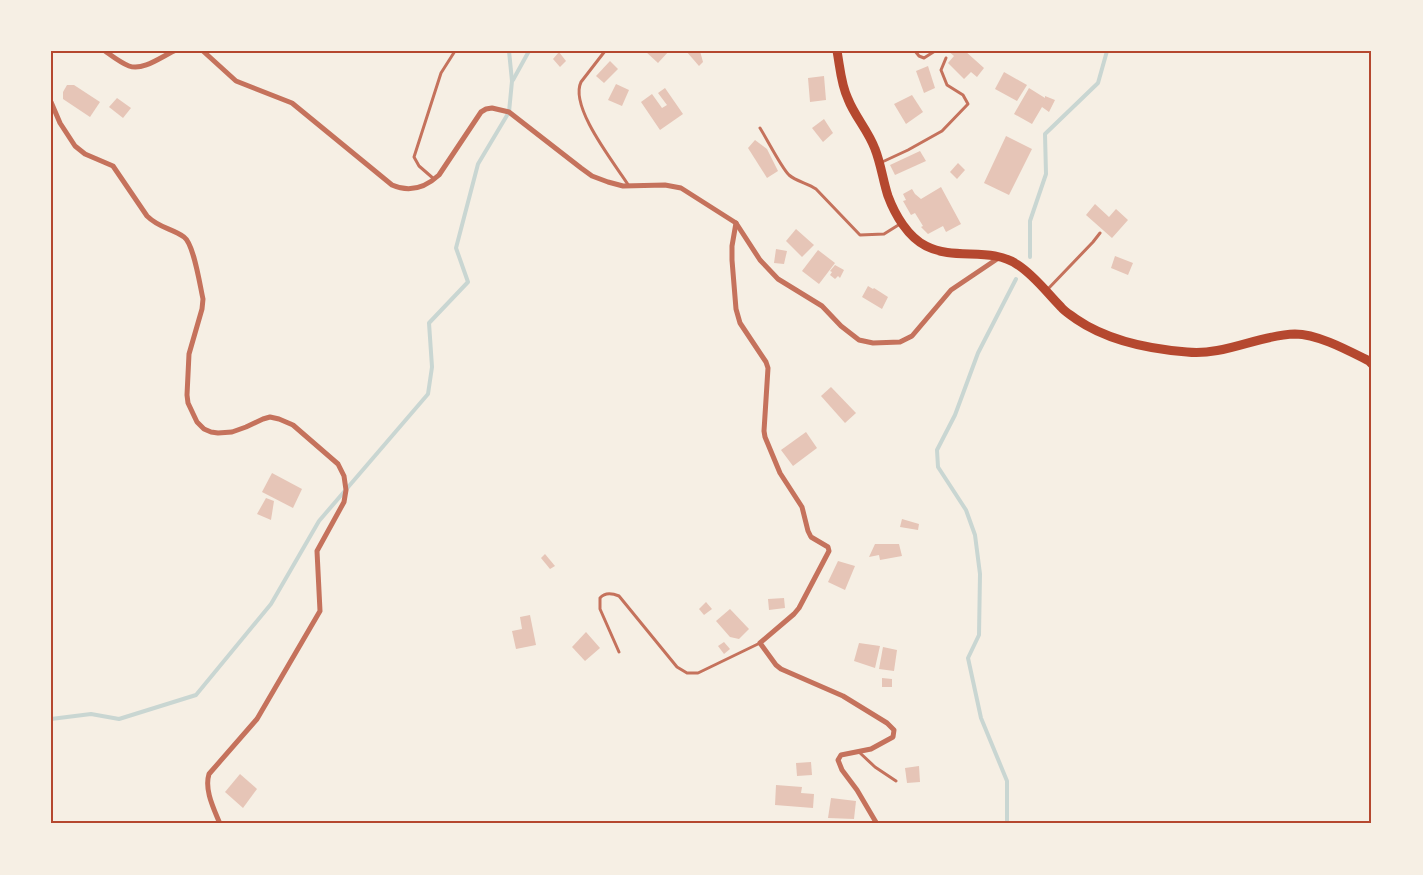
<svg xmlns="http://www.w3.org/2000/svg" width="1423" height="875" font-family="'PT Sans',sans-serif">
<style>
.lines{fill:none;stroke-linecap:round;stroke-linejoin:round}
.stream{stroke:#c9d6d2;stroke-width:4}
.building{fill:#e6c5b7}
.service{stroke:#c5725c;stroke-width:3}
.minor{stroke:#c5725c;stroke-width:5}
.secondary{stroke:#b5482f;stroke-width:9}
.neatline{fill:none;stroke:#b5482f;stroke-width:2}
</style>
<rect width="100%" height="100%" fill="#f6efe4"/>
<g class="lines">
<!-- stream -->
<g class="stream">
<polyline points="513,80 529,51"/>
<polyline points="1030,257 1030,221 1046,174 1045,134 1098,83 1107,51"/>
<polyline points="51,719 91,714 119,719 196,695 271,604 319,521 428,394 432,367 429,323 468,282 456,248 478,164 509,112 512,81 509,51"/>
<polyline points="1007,824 1007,781 981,718 968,658 979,635 980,574 975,535 966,510 938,467 937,450 955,415 978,353 1016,279"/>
</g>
</g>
<!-- building -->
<g class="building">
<polygon points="645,51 669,51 658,63"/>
<polygon points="686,51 700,51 703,62 699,66"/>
<polygon points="948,51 965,51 984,68 977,77 971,72 964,79 948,63 954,56"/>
<polygon points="559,52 566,61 560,67 553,59"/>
<polygon points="610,61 618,69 604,83 596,76"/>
<polygon points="928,66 935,88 924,93 916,71"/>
<polygon points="1004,72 1027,85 1017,101 995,89"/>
<polygon points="824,76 826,100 810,102 808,78"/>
<polygon points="616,84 629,90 622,106 608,100"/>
<polygon points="67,85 74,85 100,102 90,117 63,99 63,92"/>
<polygon points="665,88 683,114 660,130 641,102 652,94 662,108 667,105 658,93"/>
<polygon points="1029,88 1045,98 1045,96 1055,100 1049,112 1042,107 1032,124 1014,114"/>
<polygon points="912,95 923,112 906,124 894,104"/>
<polygon points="117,98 131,108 123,118 109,107"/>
<polygon points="824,119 833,133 823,142 812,128"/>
<polygon points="1006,136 1032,149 1009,195 984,183"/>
<polygon points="755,140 767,149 778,171 767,178 748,148"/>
<polygon points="920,151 926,161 895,175 890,165"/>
<polygon points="958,163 965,170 957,179 950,172"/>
<polygon points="941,187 961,224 946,232 943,226 928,234 921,227 923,226 915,213 911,215 903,201 906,200 903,194 912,189 915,194 921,199"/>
<polygon points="1095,204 1109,217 1116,209 1128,220 1112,238 1086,215"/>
<polygon points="796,229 814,245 802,257 786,241"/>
<polygon points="776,249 787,251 784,264 774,263"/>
<polygon points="818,250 835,263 819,284 802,271"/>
<polygon points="1115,256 1133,263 1128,275 1111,268"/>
<polygon points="835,265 844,270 840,278 838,276 835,279 830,275 832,272 830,271"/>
<polygon points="868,286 873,289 874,288 888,297 882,309 862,297"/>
<polygon points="831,387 856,413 845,423 821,396"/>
<polygon points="806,432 817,448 793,466 781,450"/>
<polygon points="272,473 302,489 293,508 262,492"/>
<polygon points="266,498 274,501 271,520 257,514"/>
<polygon points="902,519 919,524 918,530 900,527"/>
<polygon points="875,544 899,544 902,556 880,560 879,555 869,557"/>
<polygon points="545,554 555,566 550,569 541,558"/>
<polygon points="838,561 855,566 845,590 828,582"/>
<polygon points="784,598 785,608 769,610 768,599"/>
<polygon points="706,602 712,609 704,615 699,609"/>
<polygon points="730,609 749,629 739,639 730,637 716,621"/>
<polygon points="530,615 536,645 516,649 512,631 522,629 520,617"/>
<polygon points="586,632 600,648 585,661 572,647"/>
<polygon points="724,642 730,649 724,654 718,646"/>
<polygon points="859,643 880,646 875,668 854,661"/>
<polygon points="883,647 897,650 894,671 879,669"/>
<polygon points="882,678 892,679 892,687 882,687"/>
<polygon points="811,762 812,775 797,776 796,763"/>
<polygon points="919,766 920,782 907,783 905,768"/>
<polygon points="240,774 257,789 243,808 225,792"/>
<polygon points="776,785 802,787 801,793 814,794 813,808 775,805"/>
<polygon points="831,798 856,801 854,819 828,818"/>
</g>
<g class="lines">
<!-- service -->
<g class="service">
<path d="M605,51L581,82C569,107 615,164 629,186"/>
<polyline points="915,51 919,56 924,58 935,51"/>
<path d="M760,128C767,139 781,167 789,175C797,182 808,183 816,189L860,235L884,234L900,224"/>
<polyline points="880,163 908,150 942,131 968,104 963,95 947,85 941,70 946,58"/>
<polyline points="434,179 419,166 414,157 441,73 455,51"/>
<polyline points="1047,290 1093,242 1100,233"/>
<path d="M619,652L600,609V598C605,592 612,593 619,596L677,667L687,673H698L760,643"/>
<polyline points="859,752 875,767 896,781"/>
</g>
<!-- minor -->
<g class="minor">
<path d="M105,51C112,56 121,63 129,66C143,71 161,57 174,51"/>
<path d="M203,51L236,81L292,103L392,185C410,193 425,188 439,175L481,112L486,109L492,108L509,112L581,168L592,176L608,182L623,186L665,185L681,188L736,223L760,260L778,279L822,306L841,326L859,340L873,343L900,342L912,336L951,290L1000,257"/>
<path d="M51,102L60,123L75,146L85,154L113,166L147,216C159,228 171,228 184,237C194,244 200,286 203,299L202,309L189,354L187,395L188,403L197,422L204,429L211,432L218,433L232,432L246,427L263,419L270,417L279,419L293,425L338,464L344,476L346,490L344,502L317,551L320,611L257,719L209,774C204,790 214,809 220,824"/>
<polyline points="736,223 732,246 732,260 736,309 740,323 766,362 768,368 764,431 765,437 780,473 802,507 808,531 811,537 828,547 829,551 799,608 794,614 760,643 776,665 781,669 843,696 887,723 894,730 893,737 871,749 841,755 838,760 842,770 857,790 877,824"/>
</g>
<!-- secondary -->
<path class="secondary" d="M837,51C840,67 841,85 848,99C855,117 868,130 875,149C881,164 883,181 888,196C895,215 908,237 926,246C955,261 991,246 1018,265C1035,276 1047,293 1061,307C1065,312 1071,315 1076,319C1108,341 1148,349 1187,352C1224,356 1258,335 1295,334C1318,334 1349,351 1369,361L1372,364"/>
</g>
<!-- border -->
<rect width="1423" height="875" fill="none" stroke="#f6efe4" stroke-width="105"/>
<rect x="52" y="52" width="1318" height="770" class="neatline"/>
</svg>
